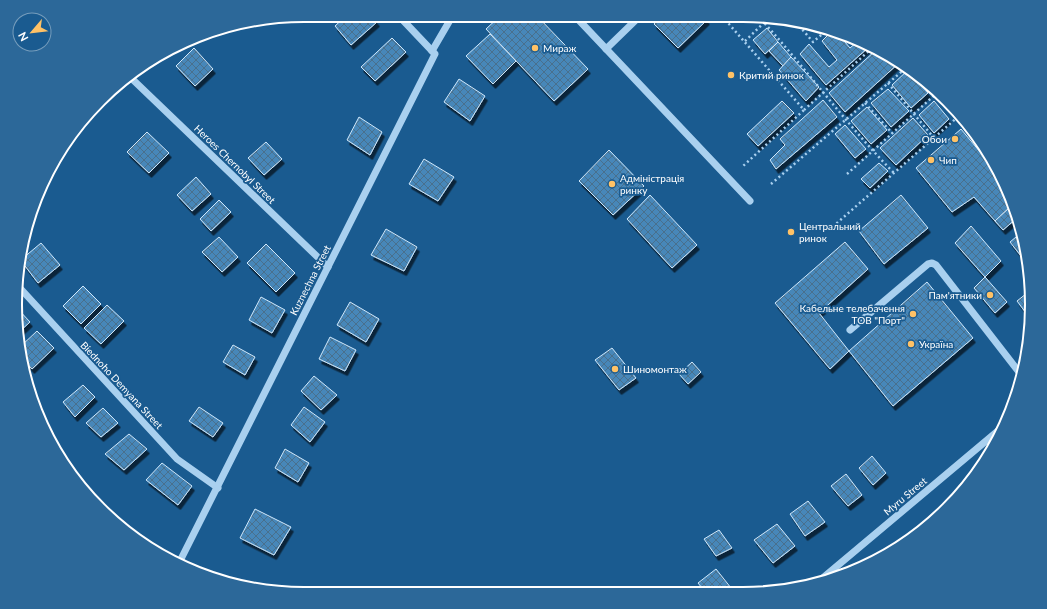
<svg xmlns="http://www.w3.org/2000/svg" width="1047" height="609" font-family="Lato,sans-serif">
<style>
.building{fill:url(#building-cross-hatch);stroke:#cfe7fa;filter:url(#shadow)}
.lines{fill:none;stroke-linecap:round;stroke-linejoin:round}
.path{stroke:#a9d0ef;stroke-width:2.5;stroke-dasharray:2 3;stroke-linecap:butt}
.minor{stroke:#a9d0ef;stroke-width:7}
.poi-dot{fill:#ffc266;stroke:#1a5b90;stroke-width:1.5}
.labels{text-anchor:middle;stroke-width:3.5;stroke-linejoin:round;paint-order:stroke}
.poi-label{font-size:10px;fill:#fff;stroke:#1a5b90;text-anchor:start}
.street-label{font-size:10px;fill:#fff;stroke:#1a5b90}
.rim{fill:none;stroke:#fff;stroke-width:2}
</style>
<defs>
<pattern id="building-cross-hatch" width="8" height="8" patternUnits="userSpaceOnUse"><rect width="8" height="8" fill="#4787b9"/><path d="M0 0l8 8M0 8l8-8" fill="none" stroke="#496f8d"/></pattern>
<filter id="shadow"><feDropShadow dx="2.5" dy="4.5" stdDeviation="0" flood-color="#0009"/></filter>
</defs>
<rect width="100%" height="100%" fill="#1a5b90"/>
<!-- building -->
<g class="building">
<polygon points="347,15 371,15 377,22 351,45 335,26"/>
<polygon points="501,15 536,15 588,69 554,101 486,29"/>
<polygon points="662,15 703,16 707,20 678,48 654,24"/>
<polygon points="767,28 778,42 765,54 753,40"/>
<polygon points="833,30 835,30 850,48 858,41 869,47 826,85 800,54 809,44 829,67 837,60 822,41"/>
<polygon points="490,34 516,61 493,84 466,56"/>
<polygon points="392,38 406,52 375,81 361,67"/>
<polygon points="778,42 791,57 783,66 769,51"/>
<polygon points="194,48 213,69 195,86 176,66"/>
<polygon points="876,50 900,62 845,112 829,93"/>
<polygon points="791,57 819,87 806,101 779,70"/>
<polygon points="909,69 928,93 911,108 892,85"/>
<polygon points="459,79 485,96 470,121 444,102"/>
<polygon points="888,89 909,111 891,127 871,103"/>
<polygon points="823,100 837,117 776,169 770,160 785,145 780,139"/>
<polygon points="782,101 794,113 758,146 747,134"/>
<polygon points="934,101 949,119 934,133 919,115"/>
<polygon points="867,107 887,130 871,144 851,121"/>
<polygon points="359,117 382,132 370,155 347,140"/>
<polygon points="913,118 928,135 896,165 880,148"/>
<polygon points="845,125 866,149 855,158 835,134"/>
<polygon points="961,129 1000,176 1010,194 1013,204 995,221 974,197 952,212 916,168"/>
<polygon points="147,132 169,153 149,173 127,152"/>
<polygon points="266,142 282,159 264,175 248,158"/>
<polygon points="609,150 644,186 613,215 579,181"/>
<polygon points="424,159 454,177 438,201 409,184"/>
<polygon points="879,163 888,171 870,188 861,179"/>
<polygon points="196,177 211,194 192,211 177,195"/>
<polygon points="650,195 697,245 672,268 627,219"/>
<polygon points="901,195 928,228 884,264 859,231"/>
<polygon points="219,200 231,212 211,231 200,219"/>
<polygon points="1009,208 1017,218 1003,230 995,221"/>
<polygon points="971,226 1001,261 985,277 955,243"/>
<polygon points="386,229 417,247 404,271 371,255"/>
<polygon points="1022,232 1026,248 1028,265 1010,242"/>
<polygon points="219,237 238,257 222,272 202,252"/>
<polygon points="845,242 868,269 819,313 849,351 830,369 775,303"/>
<polygon points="41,243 60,265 38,283 22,262 22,259"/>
<polygon points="266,244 295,273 276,292 247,263"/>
<polygon points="985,277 1007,302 995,313 974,288"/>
<polygon points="927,282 973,338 893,406 849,351"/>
<polygon points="83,286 101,304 81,324 63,306"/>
<polygon points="1031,290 1032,309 1026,313 1017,301"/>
<polygon points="261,297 285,310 272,333 249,320"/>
<polygon points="350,302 379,319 366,342 337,325"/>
<polygon points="107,305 124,321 101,344 84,328"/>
<polygon points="17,308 30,322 18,333 16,323"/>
<polygon points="37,331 54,348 32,369 22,358 20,347"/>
<polygon points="330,337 356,350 345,371 319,359"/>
<polygon points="233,345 255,357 245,375 223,362"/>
<polygon points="612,348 636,378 619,390 595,360"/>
<polygon points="692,362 701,372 688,384 679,374"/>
<polygon points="314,376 337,395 321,410 301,391"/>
<polygon points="83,385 95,397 75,417 63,402"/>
<polygon points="199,407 223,423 213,437 189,421"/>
<polygon points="304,407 325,422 310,442 291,425"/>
<polygon points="103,408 118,423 101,437 86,423"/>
<polygon points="129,434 147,449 124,470 105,454"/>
<polygon points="285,449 309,463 298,482 275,468"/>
<polygon points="872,456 886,473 873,485 859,468"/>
<polygon points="162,463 192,486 178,505 146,480"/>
<polygon points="846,474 862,495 848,506 831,486"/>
<polygon points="808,501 825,522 805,536 790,514"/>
<polygon points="255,509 291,527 274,555 240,538"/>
<polygon points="777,524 795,546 773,563 754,540"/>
<polygon points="719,530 732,548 716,556 704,539"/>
<polygon points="716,569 735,593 706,593 698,583"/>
</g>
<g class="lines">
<!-- path -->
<g class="path">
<polyline points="722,16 804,110 742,167"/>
<path d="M758,16C805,67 845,123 894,173"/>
<polyline points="796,22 813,42 828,29"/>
<polyline points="745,41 770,17"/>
<polyline points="888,83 934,138"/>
<polyline points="865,103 892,133"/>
<polyline points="804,110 872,48"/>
<polyline points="847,174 938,92"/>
<polyline points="771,184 907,67"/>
<polyline points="829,230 960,115"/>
</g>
<!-- minor -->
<g class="minor">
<polyline points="574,15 750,201"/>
<polyline points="606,49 641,15"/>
<polyline points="432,51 453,15"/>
<polyline points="128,75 328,267"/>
<polyline points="19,287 177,459 218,488"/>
<polyline points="850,330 928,264 932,263 936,265 1022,376"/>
<polyline points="179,563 435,54 398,15"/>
<polyline points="818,582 1005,425"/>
</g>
</g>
<!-- markers -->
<g class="poi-dot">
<circle cx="535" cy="48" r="4"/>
<circle cx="731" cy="75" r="4"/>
<circle cx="955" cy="139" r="4"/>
<circle cx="931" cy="160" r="4"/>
<circle cx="612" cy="184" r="4"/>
<circle cx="791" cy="232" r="4"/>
<circle cx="990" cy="295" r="4"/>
<circle cx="913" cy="314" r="4"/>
<circle cx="911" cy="344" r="4"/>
<circle cx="615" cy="369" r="4"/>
</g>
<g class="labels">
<!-- poi labels -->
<g class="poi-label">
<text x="543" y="52">Мираж</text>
<text x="739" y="79">Критий ринок</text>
<text x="947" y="143" text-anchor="end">Обои</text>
<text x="939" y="164">Чип</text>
<text x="620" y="182">Адміністрація<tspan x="620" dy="12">ринку</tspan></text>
<text x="799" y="230">Центральний<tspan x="799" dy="12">ринок</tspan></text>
<text x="982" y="299" text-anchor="end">Пам'ятники</text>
<text x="905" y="312" text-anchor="end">Кабельне телебачення<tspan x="905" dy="12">ТОВ "Порт"</tspan></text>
<text x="919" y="348">Україна</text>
<text x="623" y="373">Шиномонтаж</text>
</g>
<!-- street labels -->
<g class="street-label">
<text transform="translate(235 164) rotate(44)" y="4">Heroes Chernobyl Street</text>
<text transform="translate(310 280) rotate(-63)" y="4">Kuznechna Street</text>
<text transform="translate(122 385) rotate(47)" y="4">Biednoho Demyana Street</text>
<text transform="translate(905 496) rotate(-40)" y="4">Myru Street</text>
</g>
</g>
<!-- crop -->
<path d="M0 0H1047V609H0ZM304 22H743A282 282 0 0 1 1025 304V305A282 282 0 0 1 743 587H304A282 282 0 0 1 22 305V304A282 282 0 0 1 304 22Z" fill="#2c6899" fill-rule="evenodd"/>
<path class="rim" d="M304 22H743A282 282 0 0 1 1025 304V305A282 282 0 0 1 743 587H304A282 282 0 0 1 22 305V304A282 282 0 0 1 304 22Z"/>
<!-- north arrow -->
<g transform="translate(32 32) rotate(242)"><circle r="19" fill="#1a5b90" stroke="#769dbc"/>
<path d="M0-3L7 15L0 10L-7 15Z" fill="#ffc266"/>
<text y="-6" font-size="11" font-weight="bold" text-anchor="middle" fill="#ffffff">N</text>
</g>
</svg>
